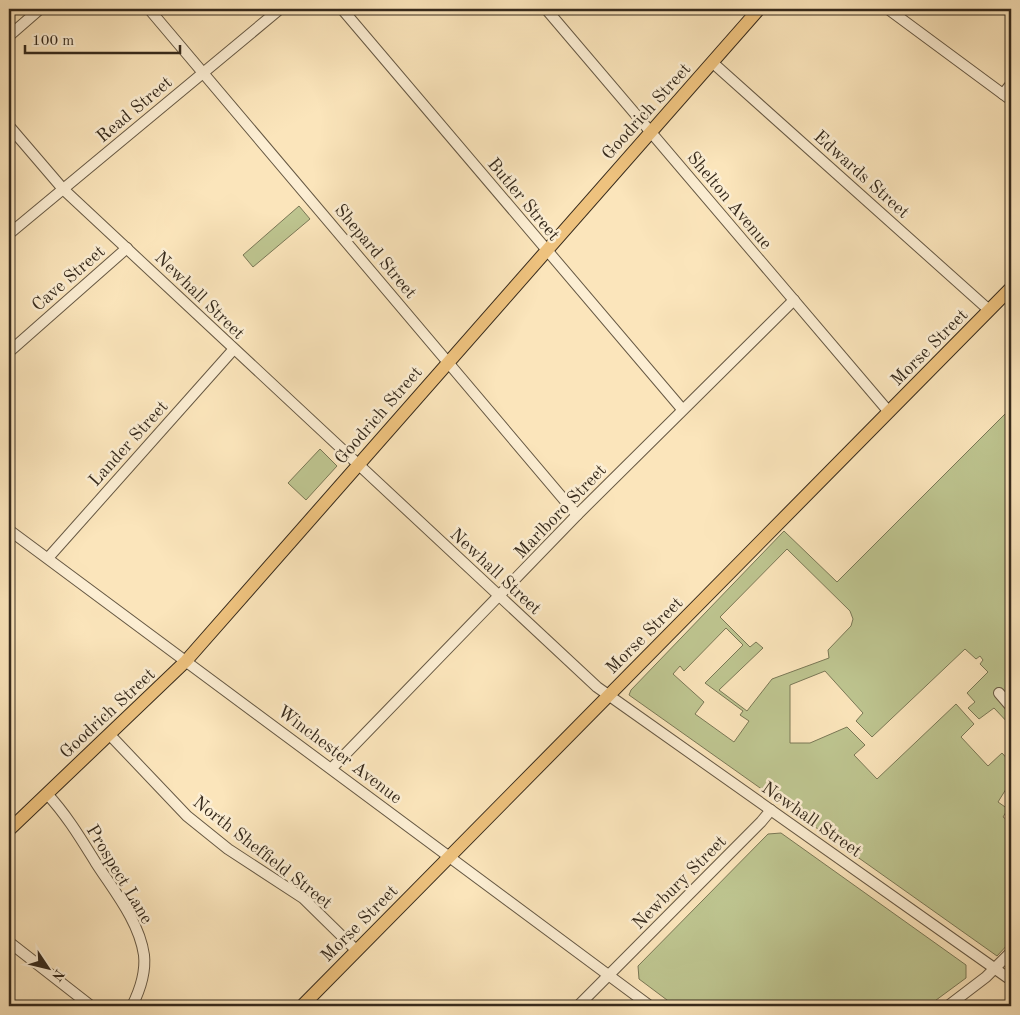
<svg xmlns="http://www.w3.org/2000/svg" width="1020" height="1015" font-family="'Old Standard TT',serif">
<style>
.green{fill:#bec590;stroke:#7a7856;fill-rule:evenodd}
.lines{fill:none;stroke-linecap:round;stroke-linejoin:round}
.minor-casing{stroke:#675944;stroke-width:12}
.major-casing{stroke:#362a1c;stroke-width:14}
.minor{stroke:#fceed3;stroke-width:10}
.major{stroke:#eec27e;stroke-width:12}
.labels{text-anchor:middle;stroke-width:5;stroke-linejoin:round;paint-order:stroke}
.street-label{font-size:18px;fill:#362a1c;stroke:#fceed3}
</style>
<rect width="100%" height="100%" fill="#fbe5bb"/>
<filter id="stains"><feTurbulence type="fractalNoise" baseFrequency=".004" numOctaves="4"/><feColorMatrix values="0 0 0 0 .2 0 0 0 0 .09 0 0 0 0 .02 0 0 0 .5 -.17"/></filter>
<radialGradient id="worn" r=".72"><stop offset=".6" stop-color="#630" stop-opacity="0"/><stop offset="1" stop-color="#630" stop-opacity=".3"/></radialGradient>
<!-- green -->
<g class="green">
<polygon points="299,206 310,219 253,267 243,255"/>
<path d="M1011,408V726L994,708L979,719L968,708L975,702L967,693L988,672L980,664L983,660L980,656L976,659L965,649L872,737L856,721L863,713L825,671L790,685V743H810L847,727L865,745L854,755L877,779L956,704L974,724L961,737L988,766L1002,753L1011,763V781L998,802L1008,809L1003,817L1011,823V941L997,956L629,695L631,690L784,531L837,582ZM787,549L850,611L853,619L851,626L828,650L829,658L772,679L747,711L719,690L763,648L756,642L750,647L720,617ZM726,628L743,645L705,683L743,711L740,715L749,721L734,742L695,714L704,702L673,674L680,666L684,671Z"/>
<polygon points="320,449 337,466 306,500 288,483"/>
<polygon points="781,833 966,965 966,978 928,1006 675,1006 639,979 638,966 768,834"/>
</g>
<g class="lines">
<defs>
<g id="minor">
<polyline points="149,9 577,515"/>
<polyline points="342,9 682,409"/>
<polyline points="546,9 889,412"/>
<polyline points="888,9 1011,100"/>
<polyline points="9,36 40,9"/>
<polyline points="713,63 989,310"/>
<polyline points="1003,94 1011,84"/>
<polyline points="9,126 63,189 597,687 1011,980"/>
<polyline points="9,234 280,9"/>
<polyline points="9,352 127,248"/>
<polyline points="9,530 650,1006"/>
<polyline points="48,558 233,350"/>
<polyline points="999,693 1011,707"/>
<polyline points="109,734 187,816 228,849 303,898 357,951"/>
<polyline points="332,768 577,515 794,300"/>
<path d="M47,794C66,814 81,839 96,863C114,891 139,921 144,955C146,973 140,990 132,1006"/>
<polyline points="9,942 91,1006"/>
<polyline points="578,1006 761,822 771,810"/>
<polyline points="948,1006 986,977 1011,952"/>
</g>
<g id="major">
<polyline points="9,830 186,661 759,9"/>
<polyline points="302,1006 1011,288"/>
</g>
</defs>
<!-- minor casing -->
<use href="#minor" class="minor-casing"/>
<!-- major casing -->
<use href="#major" class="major-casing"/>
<!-- minor -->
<use href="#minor" class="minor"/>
<!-- major -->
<use href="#major" class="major"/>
</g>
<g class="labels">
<!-- street labels -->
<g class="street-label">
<text transform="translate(134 109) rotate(-40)" y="6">Read Street</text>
<text transform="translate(646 111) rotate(-48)" y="6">Goodrich Street</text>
<text transform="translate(862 174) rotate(42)" y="6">Edwards Street</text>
<text transform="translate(524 199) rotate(50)" y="6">Butler Street</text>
<text transform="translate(730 200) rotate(50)" y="6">Shelton Avenue</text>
<text transform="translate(376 251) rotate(50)" y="6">Shepard Street</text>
<text transform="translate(68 278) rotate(-41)" y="6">Cave Street</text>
<text transform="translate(200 295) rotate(44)" y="6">Newhall Street</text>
<text transform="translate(929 347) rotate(-45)" y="6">Morse Street</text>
<text transform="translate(378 415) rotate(-49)" y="6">Goodrich Street</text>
<text transform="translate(128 443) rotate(-48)" y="6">Lander Street</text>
<text transform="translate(560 511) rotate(-46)" y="6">Marlboro Street</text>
<text transform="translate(496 571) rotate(43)" y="6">Newhall Street</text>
<text transform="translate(644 635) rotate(-45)" y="6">Morse Street</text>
<text transform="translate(107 713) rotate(-43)" y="6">Goodrich Street</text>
<text transform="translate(340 754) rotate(37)" y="6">Winchester Avenue</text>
<text transform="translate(812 819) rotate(35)" y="6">Newhall Street</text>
<text transform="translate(263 852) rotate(38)" y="6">North Sheffield Street</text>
<text transform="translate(120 874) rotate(59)" y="6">Prospect Lane</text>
<text transform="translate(679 882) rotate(-45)" y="6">Newbury Street</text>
<text transform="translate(359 923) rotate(-45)" y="6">Morse Street</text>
</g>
</g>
<!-- margin -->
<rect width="1020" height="1015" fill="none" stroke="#fbe5bb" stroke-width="30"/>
<rect x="10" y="10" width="1000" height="995" fill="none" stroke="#362a1c" stroke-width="2.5"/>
<rect x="15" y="15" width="990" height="985" fill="none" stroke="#362a1c"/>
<!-- north arrow -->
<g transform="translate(48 968) rotate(125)" stroke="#fceed3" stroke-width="4" paint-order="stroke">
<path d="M0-4L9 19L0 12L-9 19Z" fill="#362a1c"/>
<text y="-8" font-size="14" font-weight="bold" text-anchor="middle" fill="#362a1c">N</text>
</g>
<!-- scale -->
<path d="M25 45v8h155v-8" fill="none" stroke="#362a1c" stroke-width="2.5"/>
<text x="32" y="45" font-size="15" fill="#362a1c" stroke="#fceed3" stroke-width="4" paint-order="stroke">100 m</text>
<rect width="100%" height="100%" filter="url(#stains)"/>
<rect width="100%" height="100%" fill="url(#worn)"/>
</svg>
